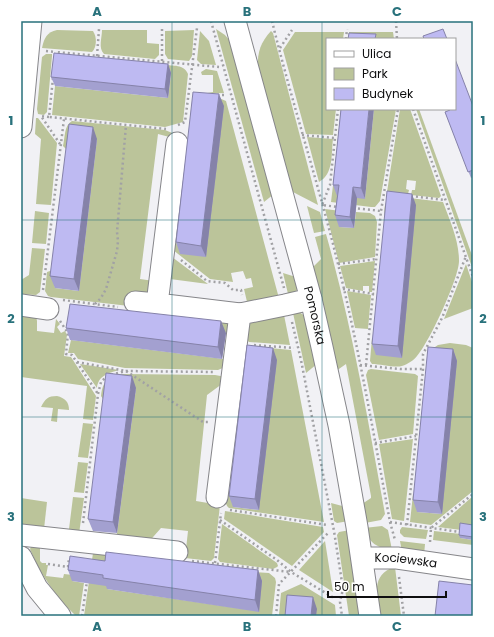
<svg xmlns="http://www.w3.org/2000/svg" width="494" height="637" font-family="Poppins,sans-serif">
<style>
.green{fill:#bbc49a}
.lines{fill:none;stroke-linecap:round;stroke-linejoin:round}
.minor-casing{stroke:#86868a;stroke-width:23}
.path{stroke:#a1a1a4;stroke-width:2.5;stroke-dasharray:2 3;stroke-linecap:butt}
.minor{stroke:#fff;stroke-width:21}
.wall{fill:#a3a0d0}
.shaded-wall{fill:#8582a9}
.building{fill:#bebaf2;stroke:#8582a9}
.grid{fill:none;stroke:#29727c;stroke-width:1;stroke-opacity:0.55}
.labels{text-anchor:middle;stroke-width:3.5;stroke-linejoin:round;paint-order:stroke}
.street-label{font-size:12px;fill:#0e0e0f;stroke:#fff}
.neatline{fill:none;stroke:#29727c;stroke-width:1.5}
.grid-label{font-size:13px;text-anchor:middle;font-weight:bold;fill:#29727c}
</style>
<rect width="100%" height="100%" fill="#f1f1f5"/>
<!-- green -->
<g class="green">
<polygon points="216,29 225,35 230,41 274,194 264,202"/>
<path d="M57,30L93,31C97,37 97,47 92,52L42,48C44,38 47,32 57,30Z"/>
<path d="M102,30H147V43L159,44V55L155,59L104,54C98,48 102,38 102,30Z"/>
<polygon points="194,30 192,56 189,61 168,59 165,54 165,31"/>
<polygon points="200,31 209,41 216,65 201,64 197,60"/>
<path d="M271,31L273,33L318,205L291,191L258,67C257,52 261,42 271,31Z"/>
<polygon points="295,32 344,32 343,39 327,39 327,109 336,109 333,135 306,134 283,50"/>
<polygon points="349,32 393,32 394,39 348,39"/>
<polygon points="46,54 52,54 52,56 47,112 44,115 38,114 37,109 42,57"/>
<path d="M164,65C173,66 184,64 188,74L183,122L165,127L52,115L55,86L168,98L171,74Z"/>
<polygon points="206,69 217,71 224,93 202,94 213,92 213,75 202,75 201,72"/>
<polygon points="219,98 226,101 280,302 248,306 244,289 253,287 251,278 246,279 243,271 231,273 233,282 210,279 173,250 174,240 179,237"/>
<polygon points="374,109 396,109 380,201 375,207 371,207 331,202 334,177 365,199"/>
<polygon points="400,109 410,109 441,196 439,198 411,195 412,190 415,190 416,181 407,180 406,189 409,190 408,194 387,192"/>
<polygon points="416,109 419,109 473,258 473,270"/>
<polygon points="36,118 38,118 57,143 51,205 36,204 41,139 35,134"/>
<path d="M72,121L165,130L182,137L181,140L158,134L140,279L154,281L148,291L129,306L51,297L48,296L45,291L47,272L53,270L55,288L79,291L97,139L67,150L63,146C65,138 64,125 72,121Z"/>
<path d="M307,137L333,139C331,154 334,174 319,182Z"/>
<path d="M393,196L443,202C450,221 459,240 459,261C459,278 429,343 417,356C414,360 408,364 402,366C395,368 380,364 372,364L370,361L372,338H378L389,218L384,217C385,207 383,202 393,196Z"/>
<polygon points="307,206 320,212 325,231 314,233"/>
<polygon points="325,209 341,211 339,227 354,228 356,212 370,213 375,216 377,222 375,257 339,263"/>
<polygon points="35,211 49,213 46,244 32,243"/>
<path d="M326,234C352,326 368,420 385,514L381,520L365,523L362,504L371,498V496L346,364L336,371L312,268L321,259L315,237Z"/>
<polygon points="32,248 45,249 40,292 36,295 21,294 21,280 29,275"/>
<polygon points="172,257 208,284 170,279"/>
<polygon points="375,261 372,292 369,292 369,286 363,286 363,291 346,288 340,266"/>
<polygon points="466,264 473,285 473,308 444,319"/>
<path d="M283,273L296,277C298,290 299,290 289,298Z"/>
<polygon points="347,291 371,295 368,329 355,328"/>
<polygon points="21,310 36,316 37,321 37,331 54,333 56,319 60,324 57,327 61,333 65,331 67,335 64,356 71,357 96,396 93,420 83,419 87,386 21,377"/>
<polygon points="299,312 305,316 317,364 306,373 293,313"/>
<path d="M284,315L290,345L249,342C246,339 246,338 247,333C247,330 247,327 250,324C255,318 275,316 284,315Z"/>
<polygon points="215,322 232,324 225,367 218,370 125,368 78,359 74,353 68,353 71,340 224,359 228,333 210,331"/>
<polygon points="450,343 466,345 473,348 473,491 431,525 410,522 413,494 419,495 417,512 442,514 432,349 438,345"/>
<path d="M249,346L291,350L324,522L229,508C224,504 226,498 227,493L235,491L233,507L259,510L245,370L242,368L245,348Z"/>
<path d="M80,364L119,370C108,373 98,376 97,388Z"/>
<polygon points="371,369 415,374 418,376 413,434 379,440 366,375 368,370"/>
<path d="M123,374L215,375L226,377V381L207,395L196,501L220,505L214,558L211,561L185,558L188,531L161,528L146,545L116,541L136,388L103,399L101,396C103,380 108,377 123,374Z"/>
<path d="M57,396C65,398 69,402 69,410L58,409L57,422L51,421L53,408L41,407C45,399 48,396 57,396Z"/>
<polygon points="83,423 93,424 88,458 78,457"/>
<polygon points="413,439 404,521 392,519 379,444"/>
<polygon points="78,462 88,463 84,493 74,492"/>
<polygon points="473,496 473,528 461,530 438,527"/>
<polygon points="73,497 84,498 79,534 68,537"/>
<polygon points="21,498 47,502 44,529 24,530 21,523"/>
<polygon points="331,503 346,507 349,521 337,523 334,521"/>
<polygon points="225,511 323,527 324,532 292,566 224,519"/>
<polygon points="222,524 277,563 278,566 277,567 273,569 220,562 218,559"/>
<path d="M382,526L388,530L392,550C377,548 369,543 364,528Z"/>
<polygon points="402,527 428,530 426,539 404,537 400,533 400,530"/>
<polygon points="350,530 360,616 349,616 337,535 339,532"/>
<polygon points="434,531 461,534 460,538 473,540 473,545 433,540"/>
<polygon points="325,541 333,592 299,570"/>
<polygon points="400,541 425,544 424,555 402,552"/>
<path d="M32,545L40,547V561L42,563H46V565H48L46,576L63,578L64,574L73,575L72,581L84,583L79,616H76C57,598 40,574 30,549Z"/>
<polygon points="93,553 125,557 107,589 258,611 252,572 269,573 275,578 276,582 272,616 84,616"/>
<path d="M395,567L401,616H380C377,597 370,574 395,567Z"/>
<polygon points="301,584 335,605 336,616 281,616 279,615 281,593"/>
</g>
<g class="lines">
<defs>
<g id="minor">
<path id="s1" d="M235,21L311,299L322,347L339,425L357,527L370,616"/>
<polyline points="21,127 31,21"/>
<polyline points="177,143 157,304 240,314 285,305 311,299"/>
<polyline points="135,302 157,304"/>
<polyline points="21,305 48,309"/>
<polyline points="217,497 240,314"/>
<polyline points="21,535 177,552"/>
<polyline points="21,557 37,588 60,616"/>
<path id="s2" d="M362,558H397L473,569"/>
</g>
</defs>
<!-- minor casing -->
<use href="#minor" class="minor-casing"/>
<!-- path -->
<g class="path">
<polyline points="211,21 284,288"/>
<path d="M272,21C292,103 318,182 338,264C359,349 374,436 390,522L395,540"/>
<polyline points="396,21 397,39"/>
<polyline points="162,29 162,62"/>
<polyline points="346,39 347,29"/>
<polyline points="280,48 292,30"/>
<polyline points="46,51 56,52"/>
<polyline points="55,55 56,52 219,67"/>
<polyline points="97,56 99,29"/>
<polyline points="53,78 49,117 166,129"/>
<polyline points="217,95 227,95"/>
<polyline points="338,109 330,185 322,205 338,207"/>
<polyline points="413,109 473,277"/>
<polyline points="49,117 41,116 60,144"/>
<polyline points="178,125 185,122 197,28"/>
<polyline points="302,135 335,138"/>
<polyline points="411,196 445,200"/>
<polyline points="353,208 381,211"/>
<polyline points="181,260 207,281 225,283 233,290 241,290 242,295"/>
<polyline points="338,264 377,259"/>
<polyline points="343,289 374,294"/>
<polyline points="43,290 64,119"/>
<polyline points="63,300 118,307"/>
<polyline points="95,304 101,298 106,289 117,251 118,241 117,232 126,125"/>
<polyline points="60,321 68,333 66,354 72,355 98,394"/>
<polyline points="292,322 301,360 334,531 343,589 340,602 342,616"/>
<polyline points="254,345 294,348"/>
<polyline points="77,362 126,371 203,422 208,422"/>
<polyline points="360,365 400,369 423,369"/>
<polyline points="366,365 381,211 398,109"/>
<polyline points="375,443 416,436"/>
<polyline points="230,510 327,525"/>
<polyline points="220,520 277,560 291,572 334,598"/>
<polyline points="390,522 460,532"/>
<polyline points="83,523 98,394 101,382 105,378 110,375 126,371 214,372"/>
<polyline points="407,525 423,369 423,354 442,318 466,256"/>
<polyline points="430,542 431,528 473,494"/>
<polyline points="192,561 291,572"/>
<polyline points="215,563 221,513"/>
<polyline points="48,564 68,567 69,558"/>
<polyline points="399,577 404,616"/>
<polyline points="82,616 87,581"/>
<polyline points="276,616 279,584 329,532"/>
</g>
<!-- minor -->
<use href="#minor" class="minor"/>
</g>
<!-- wall -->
<g class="wall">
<polygon points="168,64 171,73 168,98 55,86 51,77"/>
<polygon points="224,106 206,257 180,254 176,242"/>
<polygon points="473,106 473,177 471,178 445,112"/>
<polygon points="341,109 365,199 357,198 354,228 339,227 335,215 337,196 333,185"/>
<polygon points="97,139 79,291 55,288 50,276"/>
<polygon points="416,205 402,358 376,355 372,344"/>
<polygon points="66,328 226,333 222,359 70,340"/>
<polygon points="453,349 457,361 442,514 417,512 413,500"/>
<polygon points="277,360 259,510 233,507 229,496"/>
<polygon points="136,388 117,533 93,531 88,519"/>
<polygon points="473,525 473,540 460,538 459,535"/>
<polygon points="105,561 258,570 262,581 259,612 107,589 106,586 72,581 68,570"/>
</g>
<!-- shaded-wall -->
<g class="shaded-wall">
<polygon points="168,64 171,73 168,98 165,89"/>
<polygon points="219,94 224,106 206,257 201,246"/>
<polygon points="369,109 374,109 365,199 361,188"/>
<polygon points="93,127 97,139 79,291 74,279"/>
<polygon points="353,187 357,198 354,228 350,217"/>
<polygon points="412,194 416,205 402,358 398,346"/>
<polygon points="221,321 226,333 222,359 218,347"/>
<polygon points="273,348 277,360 259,510 255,499"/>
<polygon points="453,349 457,361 442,514 438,502"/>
<polygon points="132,376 136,388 117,533 113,522"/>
<polygon points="258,570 262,581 259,612 255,600"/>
<polygon points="313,597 317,609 316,616 311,616"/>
</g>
<!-- building -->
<g class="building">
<polygon points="443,29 447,39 424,39 423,36"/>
<polygon points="349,33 376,34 375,39 348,39"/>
<polygon points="54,53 168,64 165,89 51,77"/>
<polygon points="455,59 473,106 473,170 468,172 445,112 450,110 450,109 455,109"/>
<polygon points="193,92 219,94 201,246 176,242"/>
<polygon points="341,109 369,109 361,188 353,187 350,217 335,215 339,185 333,185"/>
<polygon points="69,124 93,127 74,279 50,276"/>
<polygon points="387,191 412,194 398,346 372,344"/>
<polygon points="70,304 221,321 218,347 66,328"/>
<polygon points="247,345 273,348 255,499 229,496"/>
<polygon points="428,347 453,349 438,502 413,500"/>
<polygon points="106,373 132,376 113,522 88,519"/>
<polygon points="460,523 473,525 473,537 459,535"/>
<polygon points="106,552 258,570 255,600 103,578 103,575 68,570 70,556 105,561"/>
<polygon points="439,581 473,585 473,616 435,616"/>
<polygon points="287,595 313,597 311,616 285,616"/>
</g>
<!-- grid -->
<path class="grid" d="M172,21V616M322,21V616M21,220H473M21,417H473"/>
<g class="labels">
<!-- street labels -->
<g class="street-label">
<text dy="4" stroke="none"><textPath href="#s1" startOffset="305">Pomorska</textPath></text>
<text dy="4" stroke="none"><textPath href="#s2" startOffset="44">Kociewska</textPath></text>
</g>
</g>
<!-- border -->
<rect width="494" height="637" fill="none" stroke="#ffffff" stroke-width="44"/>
<!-- legend -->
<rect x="326" y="38" width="130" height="72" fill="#ffffff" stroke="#9f9f9f"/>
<rect x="334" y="51" width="20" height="6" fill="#ffffff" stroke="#9f9f9f"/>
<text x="362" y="58" font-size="12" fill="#0e0e0f">Ulica</text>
<rect x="334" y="68" width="20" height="12" fill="#bbc49a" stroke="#9f9f9f"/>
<text x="362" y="78" font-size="12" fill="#0e0e0f">Park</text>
<rect x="334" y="88" width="20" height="12" fill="#bebaf2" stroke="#9f9f9f"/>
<text x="362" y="98" font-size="12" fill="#0e0e0f">Budynek</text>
<!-- scale -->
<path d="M328 591v6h118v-6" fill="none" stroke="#0e0e0f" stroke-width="2"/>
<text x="334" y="591" font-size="12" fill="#0e0e0f" stroke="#ffffff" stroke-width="3" paint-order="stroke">50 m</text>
<rect x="22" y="22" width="450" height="593" class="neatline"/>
<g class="grid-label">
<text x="97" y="16">A</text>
<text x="247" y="16">B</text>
<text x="397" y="16">C</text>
<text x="11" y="125">1</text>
<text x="483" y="125">1</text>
<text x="11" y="323">2</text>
<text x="483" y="323">2</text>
<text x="11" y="521">3</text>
<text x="483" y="521">3</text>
<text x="97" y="631">A</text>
<text x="247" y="631">B</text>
<text x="397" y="631">C</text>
</g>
</svg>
